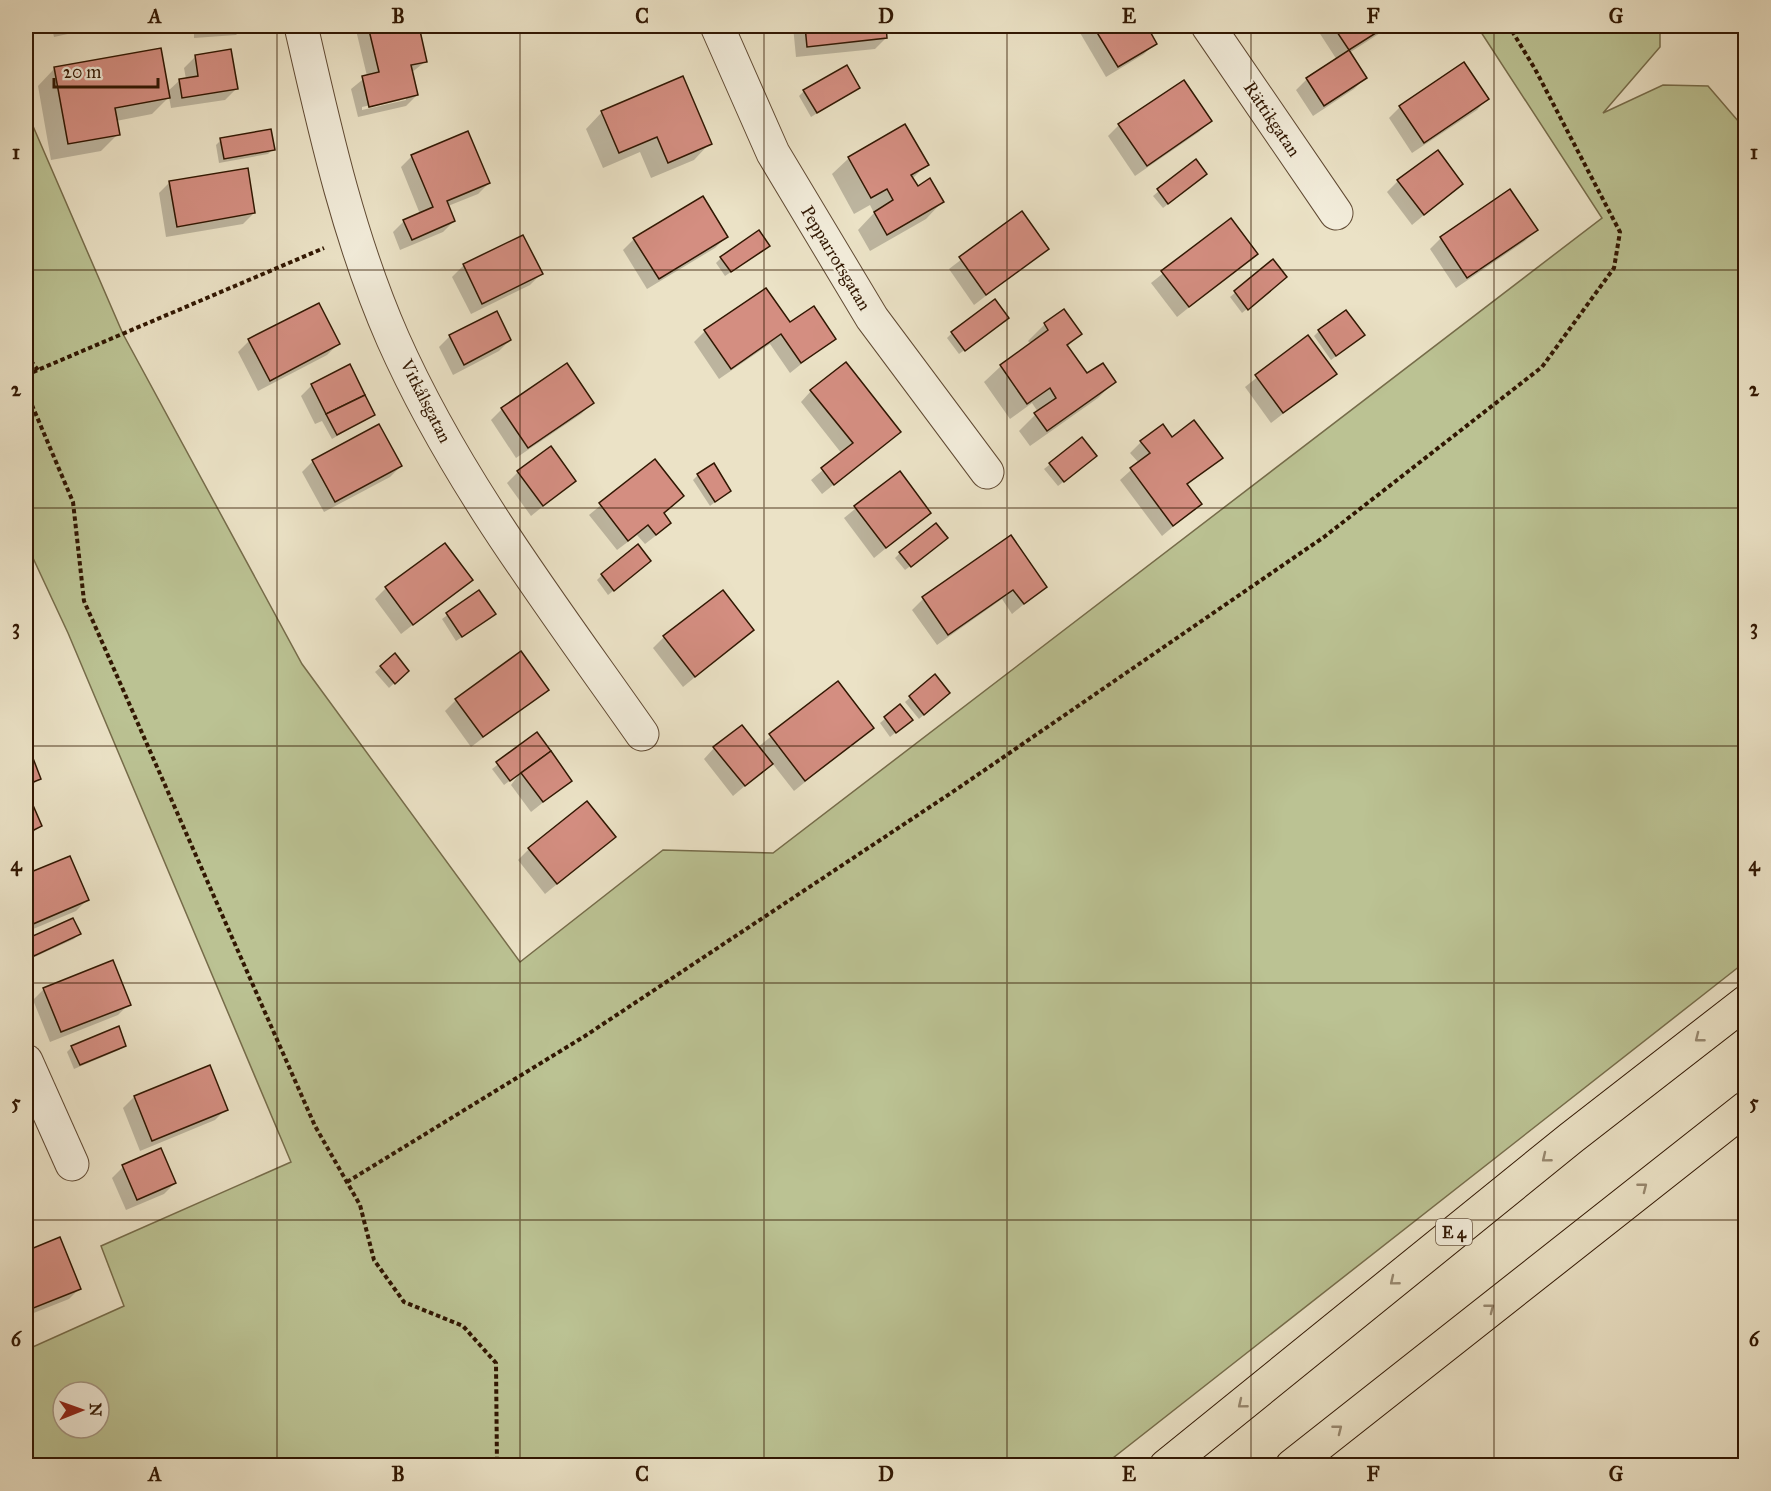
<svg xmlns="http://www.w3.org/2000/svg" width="1771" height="1491" font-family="'IM FELL Great Primer',serif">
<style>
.green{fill:#bbc293;stroke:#766c4a;stroke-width:1.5;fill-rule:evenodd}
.shadow{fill:#0003;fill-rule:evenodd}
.building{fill:#d48e81;stroke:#311702;stroke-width:1.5}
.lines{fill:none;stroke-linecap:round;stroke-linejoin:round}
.minor-casing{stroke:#604a33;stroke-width:35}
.highway-casing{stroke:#311702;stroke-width:35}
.path{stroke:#311702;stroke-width:4;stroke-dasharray:4.5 3;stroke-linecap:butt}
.minor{stroke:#f2ecda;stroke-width:33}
.highway{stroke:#ebe2c6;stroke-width:33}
.oneway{stroke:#97876e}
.grid{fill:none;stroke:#311702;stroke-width:1.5;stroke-opacity:0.55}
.labels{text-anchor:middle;stroke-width:4.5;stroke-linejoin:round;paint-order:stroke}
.shield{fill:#f2ecda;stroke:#6b5743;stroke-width:1.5}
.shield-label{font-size:16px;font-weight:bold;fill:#311702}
.street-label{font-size:18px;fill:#311702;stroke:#f2ecda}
.neatline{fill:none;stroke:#311702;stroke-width:2}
.grid-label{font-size:20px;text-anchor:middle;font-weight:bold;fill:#311702}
</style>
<rect width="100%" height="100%" fill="#ebe2c6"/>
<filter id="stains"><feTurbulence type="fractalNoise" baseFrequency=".00333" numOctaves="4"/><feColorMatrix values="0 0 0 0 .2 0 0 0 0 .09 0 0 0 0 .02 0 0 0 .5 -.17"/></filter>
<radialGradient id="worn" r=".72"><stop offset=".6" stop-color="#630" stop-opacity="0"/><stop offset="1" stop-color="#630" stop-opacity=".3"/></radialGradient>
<!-- green -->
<path class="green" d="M1477,26H1660V47L1603,113L1663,85L1708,86L1745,129V962L1104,1465H26V1350L124,1306L101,1246L291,1162L68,633L26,543V110L123,334L302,664L520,962L663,850L773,853L1602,218ZM63,1392H99V1428H63Z"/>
<!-- shadow -->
<g class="shadow">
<polygon points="26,26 104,26 54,37 52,28 26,32"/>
<polygon points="194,26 245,26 236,35 194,38"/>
<path d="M355,26H417L426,61L411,73L417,95L406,106L358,117L351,89L367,76ZM406,97V100L362,110V107Z"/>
<polygon points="588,26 621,26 589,31"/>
<polygon points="793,26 885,26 886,38 875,49 796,57"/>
<polygon points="1076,26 1145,26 1155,43 1144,54 1106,77"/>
<polygon points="1315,26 1391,26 1349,53 1365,78 1354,89 1313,116 1296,90 1307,79 1337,60"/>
<polygon points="195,57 236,89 225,100 171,108 169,97 152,114 116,121 118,134 101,151 51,160 38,86 54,69 167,92 180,80 186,79 184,68"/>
<polygon points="858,88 811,117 799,96 804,91"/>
<polygon points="1487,99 1477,110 1412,153 1389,118 1400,107"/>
<polygon points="602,112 710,143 694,160 651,178 640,152 603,168 586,129"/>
<polygon points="1210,121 1199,132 1135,176 1108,136 1119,125"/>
<polygon points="221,140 273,149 268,154 219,163 216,145"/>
<polygon points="412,156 489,183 478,194 448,206 454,221 443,232 400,250 393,232 404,221 420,214 401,167"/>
<polygon points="849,158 927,164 912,179 917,188 942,202 926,219 870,251 858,230 874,213 870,205 854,214 832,174"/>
<polygon points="1195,161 1205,174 1163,208 1153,196"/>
<polygon points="1398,181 1461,184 1412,225 1387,192"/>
<polygon points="170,182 254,213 243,224 166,237 159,193"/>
<polygon points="1022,213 1047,249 974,305 949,269"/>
<polygon points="1230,220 1256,254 1177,317 1151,283"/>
<polygon points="1536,230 1525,241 1456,288 1430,249 1441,238"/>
<polygon points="523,237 541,274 530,285 471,314 452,277 463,266"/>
<polygon points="726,237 715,248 647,289 623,250 634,239"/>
<polygon points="763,250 725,276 716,263 721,258"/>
<polygon points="1272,261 1280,282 1242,313 1230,297"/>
<polygon points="1002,323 959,354 947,338 952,333"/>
<polygon points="790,324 834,338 790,373 770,344 719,379 694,342 705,331"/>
<polygon points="1045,324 1080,334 1067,347 1087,376 1115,381 1098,398 1030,446 1019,431 1038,412 1032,403 1010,419 984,382 1001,366 1031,344 1028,341"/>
<polygon points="1319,331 1358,340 1331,360 1314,336"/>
<polygon points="450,336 510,340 499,351 453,375 439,347"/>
<polygon points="1308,337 1335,374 1271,423 1245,387"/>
<polygon points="249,341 338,344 327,355 258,391 238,352"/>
<polygon points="312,385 373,415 332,439 322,421 315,424 301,396"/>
<polygon points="811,391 899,432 822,494 811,480 842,454 801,402"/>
<polygon points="592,403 581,414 516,458 491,420 502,409"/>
<polygon points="1082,439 1090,461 1058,486 1044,469"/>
<polygon points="1172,439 1221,458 1186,486 1200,504 1162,536 1120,480 1139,463 1130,453 1141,442"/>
<polygon points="313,461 401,466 390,477 324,512 302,472"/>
<polygon points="654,461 682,496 663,514 669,523 658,534 645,544 637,535 617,550 589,515"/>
<polygon points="518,472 574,481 531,516 507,483"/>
<polygon points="899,473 929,513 874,558 844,518"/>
<polygon points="698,475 729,491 710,506 693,480"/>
<polygon points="1010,537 1045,587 1012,614 1002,599 937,645 912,610 923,599"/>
<polygon points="941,543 905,570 895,558 900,553"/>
<polygon points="644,566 608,595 597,580 602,575"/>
<polygon points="471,580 401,634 375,599 386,588"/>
<polygon points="479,592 489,619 456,641 442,619"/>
<polygon points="752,630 683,687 653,648 664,637"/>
<polygon points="395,655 402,676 389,688 375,672"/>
<polygon points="934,676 943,698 919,719 905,702"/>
<polygon points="838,683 872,728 794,791 772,763 733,796 704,759 714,748 758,747"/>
<polygon points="547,689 471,747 445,711 456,700"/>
<polygon points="900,706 905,725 890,737 880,723"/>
<polygon points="537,735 570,781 531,812 511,785 520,773 504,785 492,769"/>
<polygon points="26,744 40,778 26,791"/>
<polygon points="28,798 40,826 26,839 26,800"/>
<polygon points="614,837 545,894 518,860 529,849"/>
<polygon points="70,858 87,900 76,911 26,932 26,876"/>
<polygon points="79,934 74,939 28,960 26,954 27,940"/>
<polygon points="44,989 129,1004 118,1015 50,1042 33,1000"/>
<polygon points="125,1045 119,1050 74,1069 67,1052 72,1047"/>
<polygon points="209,1067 226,1109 215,1120 140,1151 123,1108 134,1097"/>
<polygon points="123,1167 175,1183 164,1194 126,1210 112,1178"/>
<polygon points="60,1239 80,1288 69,1299 26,1316 26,1252"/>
</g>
<!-- building -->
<g class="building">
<polygon points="368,26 419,26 427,62 411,65 418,95 369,107 362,76 379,72"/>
<polygon points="805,26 886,26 887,38 807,47"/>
<polygon points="1093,26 1147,26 1157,44 1118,67"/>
<polygon points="1333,26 1387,26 1349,50"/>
<polygon points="161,48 170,98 115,108 120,135 68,144 54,67"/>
<polygon points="231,49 238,89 182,98 179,79 198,76 195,55"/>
<polygon points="1349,50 1367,78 1324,106 1306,78"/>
<polygon points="1464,62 1489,99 1424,143 1399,106"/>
<polygon points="847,65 860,88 817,113 803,90"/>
<polygon points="683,76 712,144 668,163 657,137 619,153 601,111"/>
<polygon points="1184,80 1212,121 1147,166 1118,124"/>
<polygon points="905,124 929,165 911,175 918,186 930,178 944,202 887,235 874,212 893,200 887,189 871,198 848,157"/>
<polygon points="271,129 275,150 224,159 220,138"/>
<polygon points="468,131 490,183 447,201 455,221 412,240 403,220 433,207 411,155"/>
<polygon points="1438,150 1463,184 1424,215 1397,180"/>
<polygon points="1196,159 1207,174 1168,204 1157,189"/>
<polygon points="248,168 255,213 177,227 169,181"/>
<polygon points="1510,189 1538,230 1467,278 1440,237"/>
<polygon points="703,196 728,237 659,279 633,238"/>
<polygon points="1022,211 1049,249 986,295 959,257"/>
<polygon points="1231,218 1258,254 1189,307 1161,271"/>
<polygon points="759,230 770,246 731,272 720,257"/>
<polygon points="523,235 543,274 482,304 463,264"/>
<polygon points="1273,259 1287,277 1248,310 1234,291"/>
<polygon points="766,288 790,322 814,306 836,339 801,363 781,334 731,369 704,330"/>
<polygon points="995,299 1009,318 965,351 951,332"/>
<polygon points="319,303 340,344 270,381 248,339"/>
<polygon points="1064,309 1082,334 1067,345 1087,373 1103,363 1116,382 1047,431 1034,413 1056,398 1050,388 1027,404 1000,365 1048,330 1044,323"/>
<polygon points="1346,310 1365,335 1336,356 1318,330"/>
<polygon points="497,311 511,340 464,365 449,335"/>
<polygon points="1308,335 1337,374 1283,413 1255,375"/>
<polygon points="846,362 901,432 834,485 821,468 853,443 810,390"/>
<polygon points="567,363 594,403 528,448 501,408"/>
<polygon points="350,364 365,395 326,414 311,384"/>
<polygon points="365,395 375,415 337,435 326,414"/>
<polygon points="1194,420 1223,458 1187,484 1202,504 1173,526 1130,468 1150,453 1140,441 1163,424 1172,437"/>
<polygon points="379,424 402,466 335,502 312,460"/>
<polygon points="1082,437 1097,456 1064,482 1049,463"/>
<polygon points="551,446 576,481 543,506 517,471"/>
<polygon points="655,459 684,496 664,513 671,523 656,535 648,525 628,541 599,503"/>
<polygon points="714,463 731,491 715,502 697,474"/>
<polygon points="900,471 931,513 886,548 854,506"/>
<polygon points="936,523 948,538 911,567 899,552"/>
<polygon points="1011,535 1047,587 1024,604 1013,590 948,635 922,597"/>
<polygon points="445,543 473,580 413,625 385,587"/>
<polygon points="638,544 651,561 614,591 601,574"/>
<polygon points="479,590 496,614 462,637 446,613"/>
<polygon points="723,590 754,630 695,677 663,636"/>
<polygon points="521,651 549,690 483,737 455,699"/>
<polygon points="395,653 409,671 395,684 380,666"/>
<polygon points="935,674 950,693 924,715 909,696"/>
<polygon points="838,681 874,728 805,781 769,734"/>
<polygon points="900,704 913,720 896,733 884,717"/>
<polygon points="742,725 773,764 745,786 713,747"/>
<polygon points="537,732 551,751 510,781 496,762"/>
<polygon points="26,740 41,779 26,785"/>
<polygon points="551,751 572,781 543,802 521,773"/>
<polygon points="29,796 42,826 26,834 26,798"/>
<polygon points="587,801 616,837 557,884 528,848"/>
<polygon points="70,856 89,900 26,927 26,874"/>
<polygon points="73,918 81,934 34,956 26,939"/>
<polygon points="113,960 131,1005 61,1032 43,988"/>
<polygon points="119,1026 126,1046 80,1065 71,1046"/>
<polygon points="210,1065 228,1110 152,1141 134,1096"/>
<polygon points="161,1148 176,1183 137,1200 122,1165"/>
<polygon points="60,1237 81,1289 26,1311 26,1251"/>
</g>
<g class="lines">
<defs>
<g id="minor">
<path d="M301,26C325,131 349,239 393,339C456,481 553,607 642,734"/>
<polyline points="717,26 773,153 872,318 987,472"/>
<polyline points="1208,26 1336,213"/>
<polyline points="26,1061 72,1164"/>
</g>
<g id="highway">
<polyline points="1166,1466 1571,1138 1746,1002"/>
<polyline points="1292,1466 1746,1108"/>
</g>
</defs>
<!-- minor casing -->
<use href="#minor" class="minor-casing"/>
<!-- highway casing -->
<use href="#highway" class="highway-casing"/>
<!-- path -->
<g class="path">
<polyline points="26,355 38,370"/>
<polyline points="26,375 324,248"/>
<polyline points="26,391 73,502 84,601 315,1126 360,1205 374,1260 404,1302 463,1326 496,1363 497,1466"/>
<polyline points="347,1182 585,1036 957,789 1324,537 1542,367 1614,268 1620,232 1535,69 1509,26"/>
</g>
<!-- minor -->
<use href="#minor" class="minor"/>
<!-- highway -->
<use href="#highway" class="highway"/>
</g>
<!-- one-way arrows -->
<defs><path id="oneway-chevron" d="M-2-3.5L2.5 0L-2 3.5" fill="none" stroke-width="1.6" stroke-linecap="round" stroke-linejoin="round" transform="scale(1.5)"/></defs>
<g class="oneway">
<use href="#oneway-chevron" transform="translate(1699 1038) rotate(142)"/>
<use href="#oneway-chevron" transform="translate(1546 1158) rotate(141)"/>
<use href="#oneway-chevron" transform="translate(1643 1187) rotate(-38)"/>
<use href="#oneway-chevron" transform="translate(1394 1281) rotate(141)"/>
<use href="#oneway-chevron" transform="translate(1490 1308) rotate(-38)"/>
<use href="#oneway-chevron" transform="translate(1242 1404) rotate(141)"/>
<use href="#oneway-chevron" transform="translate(1338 1429) rotate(-38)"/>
</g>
<!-- grid -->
<path class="grid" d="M277,26V1466M520,26V1466M764,26V1466M1007,26V1466M1251,26V1466M1494,26V1466M26,270H1746M26,508H1746M26,746H1746M26,983H1746M26,1220H1746"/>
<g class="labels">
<!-- shield labels -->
<rect class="shield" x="1436" y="1219" width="36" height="26" rx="4.5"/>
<g class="shield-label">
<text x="1454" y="1238">E 4</text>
</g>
<!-- street labels -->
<g class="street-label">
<text transform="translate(1272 119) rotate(56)" y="6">Rättikgatan</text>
<text transform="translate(836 258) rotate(59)" y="6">Pepparrotsgatan</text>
<text transform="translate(426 401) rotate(63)" y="6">Vitkålsgatan</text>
</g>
</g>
<!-- margin -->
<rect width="1771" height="1491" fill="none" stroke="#ebe2c6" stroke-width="66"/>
<!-- north arrow -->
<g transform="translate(81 1410) rotate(89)"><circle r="28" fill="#f2ecda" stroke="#a59784" stroke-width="1.5"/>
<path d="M0-4.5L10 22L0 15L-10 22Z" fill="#8f2418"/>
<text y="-9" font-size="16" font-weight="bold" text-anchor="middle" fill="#311702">N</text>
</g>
<!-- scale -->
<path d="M54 78v9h104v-9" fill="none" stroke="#311702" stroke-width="3"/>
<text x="63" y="78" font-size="18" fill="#311702" stroke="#f2ecda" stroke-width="4.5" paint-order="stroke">20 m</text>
<rect x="33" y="33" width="1705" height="1425" class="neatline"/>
<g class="grid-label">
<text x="155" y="23">A</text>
<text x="398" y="23">B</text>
<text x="642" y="23">C</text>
<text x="886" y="23">D</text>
<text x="1129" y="23">E</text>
<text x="1373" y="23">F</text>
<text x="1616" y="23">G</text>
<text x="16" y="159">1</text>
<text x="1754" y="159">1</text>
<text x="16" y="396">2</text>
<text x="1754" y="396">2</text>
<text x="16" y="634">3</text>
<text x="1754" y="634">3</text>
<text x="16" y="871">4</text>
<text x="1754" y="871">4</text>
<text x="16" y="1109">5</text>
<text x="1754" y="1109">5</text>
<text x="16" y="1346">6</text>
<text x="1754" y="1346">6</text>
<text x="155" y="1481">A</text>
<text x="398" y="1481">B</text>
<text x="642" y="1481">C</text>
<text x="886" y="1481">D</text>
<text x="1129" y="1481">E</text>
<text x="1373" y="1481">F</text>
<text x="1616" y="1481">G</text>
</g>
<rect width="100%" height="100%" filter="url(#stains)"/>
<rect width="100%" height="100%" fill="url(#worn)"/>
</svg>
